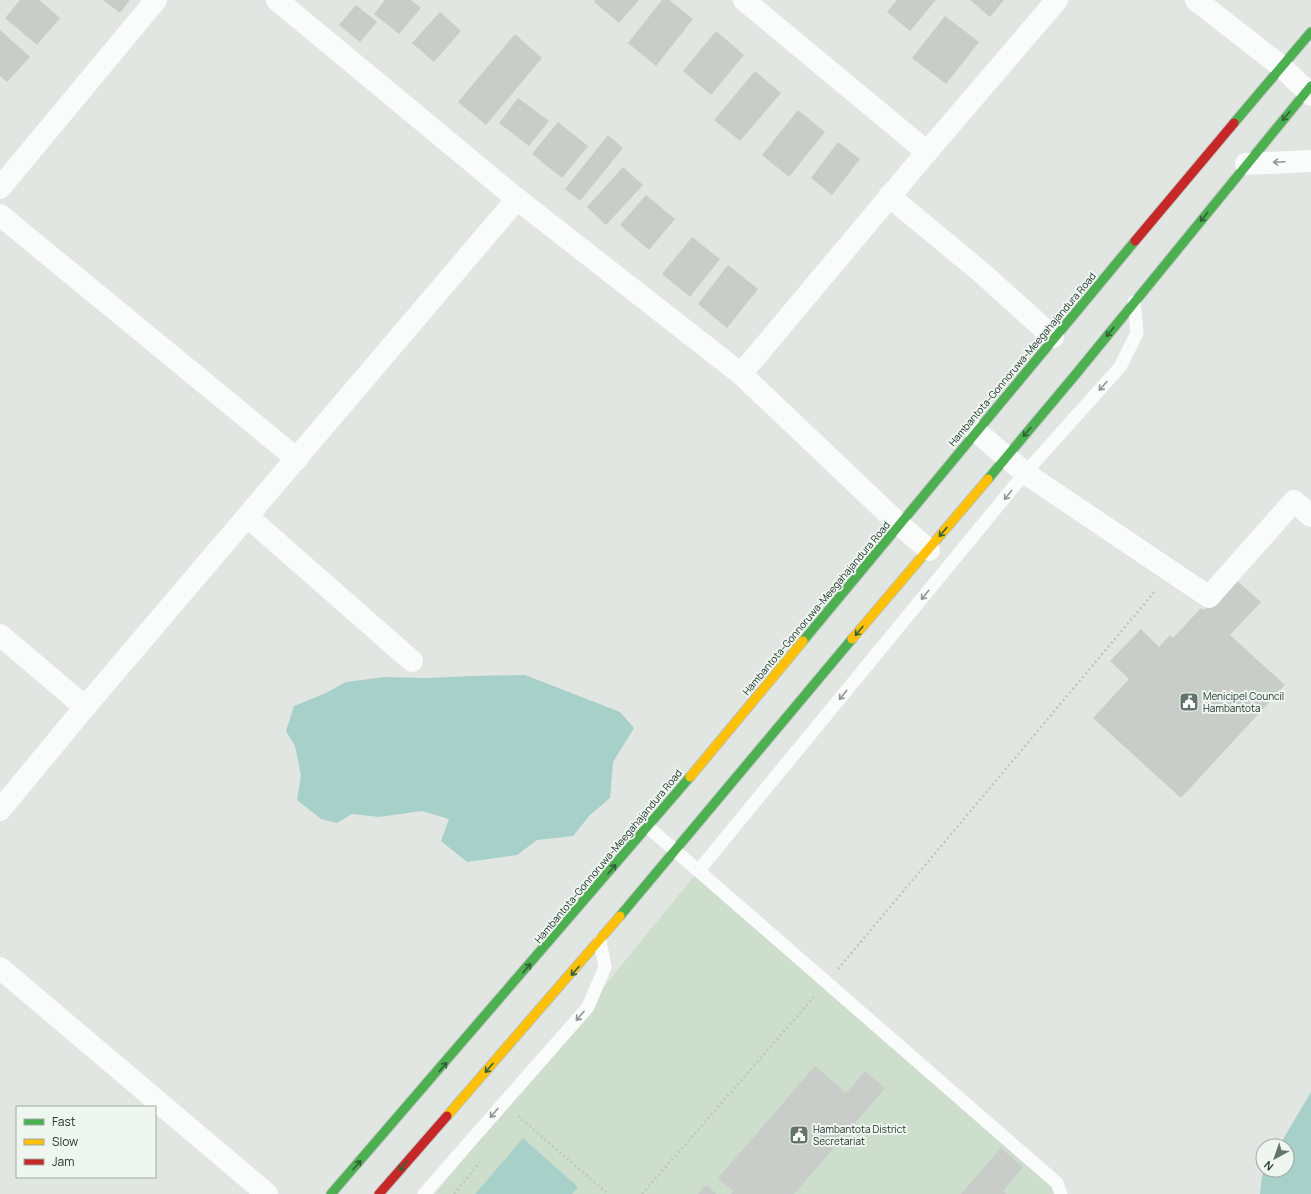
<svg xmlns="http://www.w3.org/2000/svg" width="1311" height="1194" font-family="Manrope,sans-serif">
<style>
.green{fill:#cddecd}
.water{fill:#a7d0c9}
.building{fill:#c9cdca}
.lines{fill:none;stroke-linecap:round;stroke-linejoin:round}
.fast-casing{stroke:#bcc3be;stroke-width:11}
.slow-casing{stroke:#bcc3be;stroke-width:11}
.jam-casing{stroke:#bcc3be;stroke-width:11}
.path{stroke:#c0c6c2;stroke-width:2.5;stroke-dasharray:2 3;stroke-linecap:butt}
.lane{stroke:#fafbfb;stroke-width:13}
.street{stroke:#fafbfb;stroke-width:22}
.fast{stroke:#4caf50;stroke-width:9}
.slow{stroke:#ffc107;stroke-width:9}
.jam{stroke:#c62828;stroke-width:9}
.oneway{stroke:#316038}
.oneway2{stroke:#8e9893}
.labels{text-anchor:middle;stroke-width:4;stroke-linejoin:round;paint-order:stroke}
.street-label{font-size:10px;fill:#22362b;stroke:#eff6f0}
.poi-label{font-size:10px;fill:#22362b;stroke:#eff6f0;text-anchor:start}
</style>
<rect width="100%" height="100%" fill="#e1e6e2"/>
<!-- green -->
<polygon class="green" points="699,870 1061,1194 572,1194 578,1187 523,1138 475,1194 435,1194"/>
<!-- water -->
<g class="water">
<polygon points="525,675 620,712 634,728 613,762 610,798 590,815 573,836 537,840 517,855 467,862 441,841 449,819 422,811 379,817 352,814 337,823 321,819 297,800 301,775 295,746 286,731 294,706 326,693 346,682 385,677 428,678 470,676"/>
<polygon points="1311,1092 1311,1194 1260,1194 1262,1176 1265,1170 1287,1170 1287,1146 1279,1146"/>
<polygon points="523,1138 578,1187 572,1194 475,1194"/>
</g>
<!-- building -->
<g class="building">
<polygon points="20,0 39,0 60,18 37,45 5,18"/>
<polygon points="103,0 130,0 120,13"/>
<polygon points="385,0 411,0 421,8 399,34 374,14"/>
<polygon points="595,0 639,0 619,23 594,2"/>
<polygon points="662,0 669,0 693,19 656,66 628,43"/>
<polygon points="897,0 936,0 910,31 887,12"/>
<polygon points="970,0 1004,0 990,17"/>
<polygon points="356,5 377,22 360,42 339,25"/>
<polygon points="440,12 461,31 434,62 412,43"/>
<polygon points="945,16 979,42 946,84 912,58"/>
<polygon points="0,30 30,57 7,82 0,76"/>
<polygon points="716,31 744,55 711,95 683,71"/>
<polygon points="515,34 542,58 486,125 458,102"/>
<polygon points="755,71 781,93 740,141 714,120"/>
<polygon points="518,98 549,121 529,146 499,123"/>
<polygon points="798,110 825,132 789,177 762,155"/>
<polygon points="558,122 588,146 562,178 532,154"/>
<polygon points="608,135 623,148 580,201 565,189"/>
<polygon points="838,142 860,159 832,195 811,178"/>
<polygon points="623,167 643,185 606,225 587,207"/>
<polygon points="646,195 675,219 649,250 620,225"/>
<polygon points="692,237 720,259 690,297 662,274"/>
<polygon points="728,265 758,289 727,328 698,304"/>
<polygon points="1234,578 1261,602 1230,635 1285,685 1181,798 1093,718 1129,679 1110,661 1141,629 1159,647 1170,635 1173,638 1201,608 1204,610"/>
<polygon points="815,1066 846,1093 865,1071 885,1088 794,1194 731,1194 733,1191 718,1178"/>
<polygon points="1001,1148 1023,1167 1003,1191 1007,1194 961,1194"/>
<polygon points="706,1185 717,1194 698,1194"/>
</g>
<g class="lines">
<defs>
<g id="fast">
<polyline points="1234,123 1311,32"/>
<polyline points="988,479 1076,374 1311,86"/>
<polyline points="803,641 1135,241"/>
<polyline points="620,916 852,639"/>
<polyline points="331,1194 690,777"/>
</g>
<g id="slow">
<polyline points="852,639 988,479"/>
<polyline points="690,777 803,641"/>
<polyline points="447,1116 620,916"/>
</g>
<g id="jam">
<polyline points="1135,241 1234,123"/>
<polyline points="379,1194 447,1116"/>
</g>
</defs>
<!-- fast casing -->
<use href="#fast" class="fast-casing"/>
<!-- slow casing -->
<use href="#slow" class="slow-casing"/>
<!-- jam casing -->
<use href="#jam" class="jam-casing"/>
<!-- path -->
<g class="path">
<polyline points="838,969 1156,590"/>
<polyline points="518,1116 608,1194"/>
<polyline points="454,1194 480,1162"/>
<polyline points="642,1194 814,997"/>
</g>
<!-- lane -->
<g class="lane">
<polyline points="648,827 1057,1183 1061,1194"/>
<polyline points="699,870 1025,473 1120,367 1137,333 1134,302"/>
<polyline points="424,1194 588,1007 605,967 600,941"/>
</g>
<!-- street -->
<g class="street">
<polyline points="277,0 517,199 741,374 900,525 929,550"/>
<polyline points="744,0 927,152"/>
<polyline points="1196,0 1282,67 1311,95"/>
<polyline points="1246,164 1311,161"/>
<polyline points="0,188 156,0"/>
<polyline points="889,196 982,273 1053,337"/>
<polyline points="0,215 297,459"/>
<polyline points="741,374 927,152 1057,0"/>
<polyline points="976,431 1025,473 1209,597 1294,501 1311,516"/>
<polyline points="248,517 412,661"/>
<polyline points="0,635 85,707"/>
<polyline points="0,810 85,707 517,199"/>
<polyline points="0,968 267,1194"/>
</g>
<!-- fast -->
<use href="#fast" class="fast"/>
<!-- slow -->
<use href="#slow" class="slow"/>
<!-- jam -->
<use href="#jam" class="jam"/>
</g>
<!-- one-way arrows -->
<defs><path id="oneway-shaft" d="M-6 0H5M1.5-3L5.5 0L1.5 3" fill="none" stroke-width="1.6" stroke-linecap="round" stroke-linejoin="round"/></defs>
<g class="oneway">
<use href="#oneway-shaft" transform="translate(1286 116) rotate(130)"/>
<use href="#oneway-shaft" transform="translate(1204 217) rotate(129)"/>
<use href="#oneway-shaft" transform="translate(1110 332) rotate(129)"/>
<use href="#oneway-shaft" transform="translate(1027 432) rotate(130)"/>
<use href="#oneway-shaft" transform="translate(943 532) rotate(130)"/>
<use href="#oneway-shaft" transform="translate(859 631) rotate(130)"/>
<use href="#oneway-shaft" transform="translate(612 869) rotate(-49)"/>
<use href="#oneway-shaft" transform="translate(527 968) rotate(-49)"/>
<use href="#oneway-shaft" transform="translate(575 971) rotate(131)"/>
<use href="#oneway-shaft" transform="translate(443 1067) rotate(-49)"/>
<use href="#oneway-shaft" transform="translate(489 1068) rotate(131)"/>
<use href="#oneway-shaft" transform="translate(357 1165) rotate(-49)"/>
<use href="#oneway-shaft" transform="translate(403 1166) rotate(131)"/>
</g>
<g class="oneway2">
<use href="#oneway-shaft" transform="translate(1279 162) rotate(177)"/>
<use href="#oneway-shaft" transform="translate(1103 386) rotate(132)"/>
<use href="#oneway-shaft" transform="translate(1008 495) rotate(129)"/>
<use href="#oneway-shaft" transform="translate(925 595) rotate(129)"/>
<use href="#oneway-shaft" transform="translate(843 695) rotate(129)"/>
<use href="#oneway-shaft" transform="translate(580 1016) rotate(131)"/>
<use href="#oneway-shaft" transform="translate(494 1113) rotate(131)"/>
</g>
<!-- icons -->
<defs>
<symbol id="civic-square" viewBox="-11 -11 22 22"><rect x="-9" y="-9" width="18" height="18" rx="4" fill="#65746b" stroke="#eff6f0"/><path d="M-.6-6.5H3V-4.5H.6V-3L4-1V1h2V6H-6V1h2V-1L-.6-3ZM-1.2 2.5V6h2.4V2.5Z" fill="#fff"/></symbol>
</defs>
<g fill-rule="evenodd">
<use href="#civic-square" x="1178" y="691" width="22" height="22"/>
<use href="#civic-square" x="788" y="1124" width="22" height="22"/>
</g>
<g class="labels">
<!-- street labels -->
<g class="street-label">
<text transform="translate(1022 359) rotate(-50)" y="4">Hambantota-Gonnoruwa-Meegahajandura Road</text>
<text transform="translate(816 608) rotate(-50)" y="4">Hambantota-Gonnoruwa-Meegahajandura Road</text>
<text transform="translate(608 856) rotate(-50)" y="4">Hambantota-Gonnoruwa-Meegahajandura Road</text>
</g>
<!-- poi labels -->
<g class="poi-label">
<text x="1203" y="700">Menicipel Council<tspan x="1203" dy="12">Hambantota</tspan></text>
<text x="813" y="1133">Hambantota District<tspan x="813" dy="12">Secretariat</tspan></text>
</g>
</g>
<!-- legend -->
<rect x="16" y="1106" width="140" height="72" fill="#eff6f0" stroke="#9da9a1"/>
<rect x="24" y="1119" width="20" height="6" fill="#4caf50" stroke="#9da9a1"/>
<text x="52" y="1126" font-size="12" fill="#22362b">Fast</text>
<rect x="24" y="1139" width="20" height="6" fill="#ffc107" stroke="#9da9a1"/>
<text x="52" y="1146" font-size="12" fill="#22362b">Slow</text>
<rect x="24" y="1159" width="20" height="6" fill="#c62828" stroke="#9da9a1"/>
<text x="52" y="1166" font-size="12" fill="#22362b">Jam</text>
<!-- north arrow -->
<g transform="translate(1275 1158) rotate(220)"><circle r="19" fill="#eff6f0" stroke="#9da9a1"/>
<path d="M0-3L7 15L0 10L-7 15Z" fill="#65746b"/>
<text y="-6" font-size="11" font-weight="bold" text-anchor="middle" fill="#22362b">N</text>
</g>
</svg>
